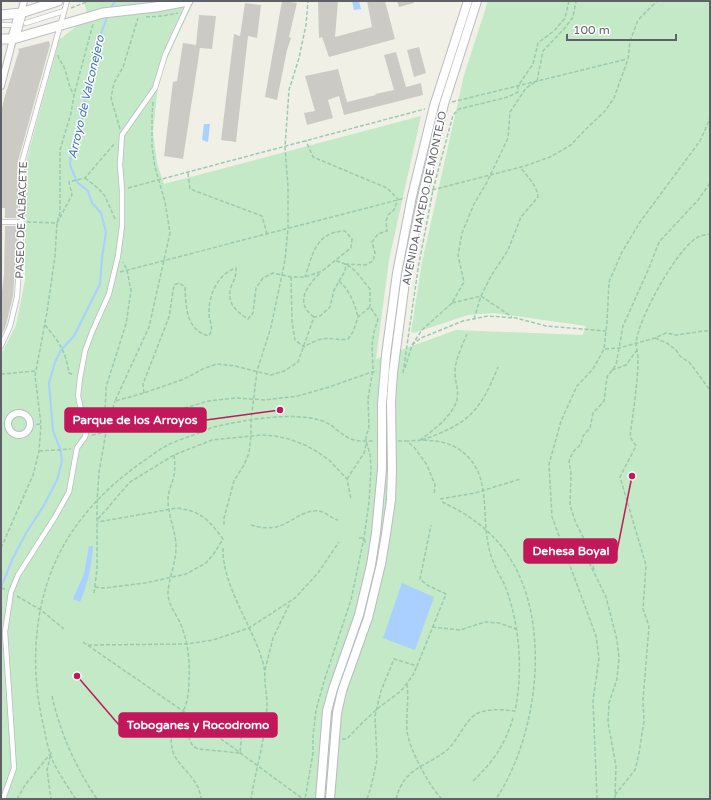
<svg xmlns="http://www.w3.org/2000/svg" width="711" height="800" font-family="'Varela Round',sans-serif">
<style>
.green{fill:#c3e9c7}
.water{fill:#a9d0ff}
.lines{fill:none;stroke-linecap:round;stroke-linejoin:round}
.stream{stroke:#a9d0ff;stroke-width:2}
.building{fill:#cccac4}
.pedestrian-casing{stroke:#b9bbc1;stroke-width:6}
.minor-casing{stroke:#b9bbc1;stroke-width:8}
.tertiary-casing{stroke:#b9bbc1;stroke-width:10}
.secondary-casing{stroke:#bcbec5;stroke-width:11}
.path{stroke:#9ccaae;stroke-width:1.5;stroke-dasharray:4 2;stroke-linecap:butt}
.pedestrian{stroke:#fff;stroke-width:4.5}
.minor{stroke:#fff;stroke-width:6}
.tertiary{stroke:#fff;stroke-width:8}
.secondary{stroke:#fff;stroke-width:9}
.secondary-bridge-casing{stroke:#bcbec5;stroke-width:11;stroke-linecap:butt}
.secondary-bridge{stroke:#fff;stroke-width:9}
.labels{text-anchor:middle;stroke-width:3;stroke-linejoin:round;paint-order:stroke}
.street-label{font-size:11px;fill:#5e6168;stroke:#fff}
.water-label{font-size:12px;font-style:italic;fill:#4272c0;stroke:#fff}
.leader{fill:none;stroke:#c2185b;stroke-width:1.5}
.callout-dot{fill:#c2185b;stroke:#fff;stroke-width:1.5}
.callout{fill:#c2185b;stroke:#c2185b;stroke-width:1.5}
.callout-label{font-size:12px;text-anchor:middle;font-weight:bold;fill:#fff}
</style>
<rect width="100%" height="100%" fill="#f1f0e7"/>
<!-- green -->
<polygon class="green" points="84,1 194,1 159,76 153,132 157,163 164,184 421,116 389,260 376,359 456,330 583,335 586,326 493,313 468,315 414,333 411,332 422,262 464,75 488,1 710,1 710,799 1,799 1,355 16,325 25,280 25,166 59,40 88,17"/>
<!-- water -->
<g class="water">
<polygon points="352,1 359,1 361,9 354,10"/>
<polygon points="204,124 210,124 208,142 202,140"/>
<path d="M89,546H93C92,566 88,583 80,602L73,599L84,574Z"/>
<polygon points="402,583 434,597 415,650 383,638"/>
</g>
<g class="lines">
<!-- stream -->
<g class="stream">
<polyline points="110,9 115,1"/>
<polyline points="1,587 13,558 26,533 43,507 57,480 62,461 60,448 53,431 49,383 55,362 61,350 74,336 100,284 102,258 106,232 101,213 92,203 88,191 77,182 70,165 71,155 79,132 97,44 108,15"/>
<polyline points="1,695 1,732"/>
</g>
</g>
<!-- building -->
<g class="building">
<polygon points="282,1 297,3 289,37 291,38 287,50 277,100 265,97"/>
<polygon points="318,1 338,1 335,37 372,27 367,1 385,1 395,39 329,57 322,37 319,38"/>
<polygon points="397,1 414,1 414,3 399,7"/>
<polygon points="245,3 261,5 257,38 248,36 236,142 221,140 234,34 240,36"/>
<polygon points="199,15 216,16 212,49 200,48 183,159 164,156 173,82 177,81 183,43 196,45"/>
<polygon points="49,41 50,45 18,161 18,218 5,218 5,208 1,208 1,113 4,99 19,51 18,49"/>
<polygon points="419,47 426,73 414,77 407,50"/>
<polygon points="396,52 406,87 421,83 423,95 344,115 339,96 328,100 333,118 307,125 304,113 315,111 305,76 338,69 347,102 376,95 375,94 394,90 384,55"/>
<polygon points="5,226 18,226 13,296 6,325 1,337 1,299 4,275"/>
</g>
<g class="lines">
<defs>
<g id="pedestrian">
<polyline points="26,23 64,11"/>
<polyline points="1,25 10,25"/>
<polyline points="1,222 22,222"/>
<polyline points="1,346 10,326 17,297 22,222 22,162 67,1"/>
<polyline points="3,799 14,768 5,632 11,592 18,575 55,517 69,492 77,448 85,437 86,432 78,396 80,378 85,351 92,332 109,294 118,256 122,226 122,190 120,165 122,135 155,88 165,55 190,1"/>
</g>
<g id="minor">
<polyline points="21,13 24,1"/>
<polyline points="16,38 23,13"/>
<polyline points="11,39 18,14"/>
<polyline points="1,86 13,39"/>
<circle cx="19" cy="424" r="11"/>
</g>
<g id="tertiary">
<polyline points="320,799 327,711 333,689 359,615 371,565 376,533 382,469 382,404 386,355 397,273 412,196 434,106 468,1"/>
<polyline points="330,799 337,713 342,691 368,618 381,564 386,534 391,500 392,470 391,402 393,373 406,274 423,193 444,104 477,1"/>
</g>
<g id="secondary">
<polyline points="156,7 188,1"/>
<polyline points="1,15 21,13 58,1"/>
<polyline points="1,39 13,39 103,13"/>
</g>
</defs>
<!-- pedestrian casing -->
<use href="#pedestrian" class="pedestrian-casing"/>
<!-- minor casing -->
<use href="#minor" class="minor-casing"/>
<!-- tertiary casing -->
<use href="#tertiary" class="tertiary-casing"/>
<!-- secondary casing -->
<use href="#secondary" class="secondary-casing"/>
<!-- path -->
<g class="path">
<polyline points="71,8 89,1"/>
<polyline points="146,17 163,16 178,13"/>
<path d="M58,55C59,61 62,62 64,67C68,78 68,85 74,95"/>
<polyline points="153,102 152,117 152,146 155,167 165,202 170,233 149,327 115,401 144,393 184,379 205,368 217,364 235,366 271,375 284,371 298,362 314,317 320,316 330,307 334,290 345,271 346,264 365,265 373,261 375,253 372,242 378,234 387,231 386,221 388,215 394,210 398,199 387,188 313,157 306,141"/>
<polyline points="452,102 627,59"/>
<polyline points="120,129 111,98 114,83 123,67 138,18"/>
<polyline points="188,173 190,189 262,216 267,234"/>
<polyline points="85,178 99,189 105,196 115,219"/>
<polyline points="128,188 425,109"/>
<polyline points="432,190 525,166 550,157 571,145 585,130 605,111 614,98 628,59 630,41 638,20 657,1"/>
<polyline points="27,222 57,223 72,195 69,182 85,178 115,143"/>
<path d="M336,261C355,266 358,275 370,289V307"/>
<polyline points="120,272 405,198"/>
<path d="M291,277L292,321L295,340L304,347C309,344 316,340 322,339C330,337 339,341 348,339L353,332L358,317L370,307L378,319L374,332L372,345L373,369L368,399L369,429L366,435V441L370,454L371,468L369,502L364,538L351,600L325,678L316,710L313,737V753L305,799"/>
<path d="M339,281C350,291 354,302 358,317"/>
<polyline points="452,303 481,296 512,317"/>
<path d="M314,317C294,303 307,286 320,273"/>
<path d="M474,319L481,296L491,276L508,250L521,217L538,197C537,185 527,176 520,167"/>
<path d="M45,325C60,343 65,350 69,373L74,375"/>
<polyline points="655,338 667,343 676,350 680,356 690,363 710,390"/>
<polyline points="412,345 422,330 452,303 464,282 458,255 462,233 474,204 487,182 508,138 510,112 526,88 537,81 543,51 564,29 573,17 576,1"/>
<polyline points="605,349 619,348 655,338 666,333 676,335 704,331 710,331"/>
<polyline points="405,368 412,345 421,338 463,321 488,316 516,318 546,326 606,331"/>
<polyline points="612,370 626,365 637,350"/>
<polyline points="403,373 418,269 433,190 453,115 459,109 508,97 518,92 518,86 533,64 538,43 555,30 565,18 569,1"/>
<polyline points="1,374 36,371"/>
<path d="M144,393L143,384L169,317L174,285L179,283L185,287C186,308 186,330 209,336C214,327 210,324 209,315C208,297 217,274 236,268C236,280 234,278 231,287C226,303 236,311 248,319L253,313L256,288L263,278L273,273L291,277H305L322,271L351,248L352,239L345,231C316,232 313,253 305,277"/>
<polyline points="110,418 105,414 106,387 126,324 131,291 127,270 123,262"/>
<polyline points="30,425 41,424"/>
<polyline points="92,435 106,432 208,401 236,398 265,400 298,396 329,387 372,372 377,372"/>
<path d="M420,440C433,431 453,415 457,400C459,390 455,382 455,372C455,360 462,346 467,334"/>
<path d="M422,440C468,424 480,412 498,367"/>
<polyline points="398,441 407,441 414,447 427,465 435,485 434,495"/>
<polyline points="39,451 71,449"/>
<path d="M174,455C175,462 175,469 174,476C172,484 168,491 168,500C168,516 176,531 176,547C176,564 168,579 168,595C169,606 177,615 181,625C188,642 190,661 189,679C189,689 188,703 183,711C181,714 179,716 177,718C172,726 170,739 172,748C175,766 199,776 201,799"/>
<polyline points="347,479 364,453 366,445"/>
<polyline points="440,499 475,493 520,479"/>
<path d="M442,502C462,511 482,524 497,541C555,605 541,731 496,799"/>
<polyline points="98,519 130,482 174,455 212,440 261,435 275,436 289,439 305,445 316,451 329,460 347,479 351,499"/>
<polyline points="224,525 224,518 234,481 244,465 249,453 251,436 251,420 257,371 271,327 285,260 288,228 288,187 285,147 289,90 299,58 306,25 308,1"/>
<path d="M251,525C259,527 267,529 276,527C290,524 303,509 319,511C326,512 331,518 338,520"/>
<polyline points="359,538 364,538 366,545"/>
<polyline points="1,548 33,475 39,451 41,424 35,376 47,312 55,256 57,223 60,212 60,150 71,113 74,95 93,24"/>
<path d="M223,548C222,586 253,626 263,663C265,670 265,677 265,684C266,691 267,698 267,705C266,737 256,768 251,799"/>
<polyline points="587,549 595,572"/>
<path d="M95,587L104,588L145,583L186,574L206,563L215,552L223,539C209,520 201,511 177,508L98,522"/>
<polyline points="1,588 7,590"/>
<polyline points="94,593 97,569 97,501 99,472 106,432 115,401"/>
<polyline points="17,596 41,610 64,629"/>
<polyline points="432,627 460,630 485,622 499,623 516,629"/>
<polyline points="83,642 183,711 303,799"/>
<polyline points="88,645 187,644 213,640 249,628 295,598 318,573 339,542"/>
<polyline points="265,670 273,638 290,603"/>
<path d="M407,684C409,700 406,715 407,731C409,749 429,786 442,799"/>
<path d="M52,696C60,733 76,768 97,799"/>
<path d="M190,717L232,721C244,728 241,741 240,753L198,749C185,743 189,729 190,717Z"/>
<polyline points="342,739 347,739 359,726 377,709 401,691 413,675 417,666"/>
<path d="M473,781C493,762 505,745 513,718"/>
<path d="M615,795L635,770L639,753L644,721L643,700L649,626L643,609L646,565L620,477L636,446L630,437C633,412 638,383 638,358C638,353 636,348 636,343C638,319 677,248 698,237C702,235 706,235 710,234"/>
<polyline points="17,799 25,785 51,753 47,770 51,799"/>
<path d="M76,799C68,788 61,776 54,764C49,753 46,739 44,728C29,667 33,598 65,543C85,509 113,482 145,460C152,455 159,450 166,446C175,441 186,438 196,434C202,432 207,429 214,427C244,420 293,411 323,421C333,425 338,432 347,437C355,442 365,441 374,441"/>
<polyline points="367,799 371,787 377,760 375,716 381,691 394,659 417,666 446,594 427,585 420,579 431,525"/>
<path d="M396,799C405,766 425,768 447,750C458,741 466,718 478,713C490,708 503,710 515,711C523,671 520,629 507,591C504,582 499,575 495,566C492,559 489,551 488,543C482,515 490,481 469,458C453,440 431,439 408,441"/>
<polyline points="597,799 593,701 599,658 596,636 552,517 549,464 561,421 577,386 593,369 604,349 607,322 609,282 622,252 640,222 700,141 709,121 710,116"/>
<polyline points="615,799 616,766 608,722 609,703 617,679 619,658 617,640 606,597 586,556 587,545 575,521 570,505 571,474 569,461 573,452 581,444 583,436 590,428 593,413 604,401 607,377 616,365 623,326 649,268 659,242 698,200 710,183"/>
</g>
<!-- pedestrian -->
<use href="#pedestrian" class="pedestrian"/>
<!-- minor -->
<use href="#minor" class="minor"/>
<!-- tertiary -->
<use href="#tertiary" class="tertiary"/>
<!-- secondary -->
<use href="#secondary" class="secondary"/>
<defs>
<polyline id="secondary-bridge" points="103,13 156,7"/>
</defs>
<!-- secondary-bridge casing -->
<use href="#secondary-bridge" class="secondary-bridge-casing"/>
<!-- secondary-bridge -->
<use href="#secondary-bridge" class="secondary-bridge"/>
</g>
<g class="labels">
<!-- street labels -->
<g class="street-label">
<text transform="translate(424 198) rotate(-78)" y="4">AVENIDA HAYEDO DE MONTEJO</text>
<text transform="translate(21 220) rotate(-88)" y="4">PASEO DE ALBACETE</text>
</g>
<!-- water labels -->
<g class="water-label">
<text transform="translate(86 97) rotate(-77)" y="4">Arroyo de Valconejero</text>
</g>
</g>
<!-- callouts -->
<path class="leader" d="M280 410L206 420M632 476L617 551M77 676L119 725"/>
<g class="callout-dot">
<circle cx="280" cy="410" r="4"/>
<circle cx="632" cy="476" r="4"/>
<circle cx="77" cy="676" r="4"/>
</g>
<g class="callout">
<rect x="65" y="408" width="141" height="24" rx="4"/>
<rect x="524" y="539" width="93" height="24" rx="4"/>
<rect x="119" y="713" width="158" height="24" rx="4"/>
</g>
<g class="callout-label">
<text x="135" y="424">Parque de los Arroyos</text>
<text x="571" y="555">Dehesa Boyal</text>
<text x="198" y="729">Toboganes y Rocodromo</text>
</g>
<!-- border -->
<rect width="711" height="800" fill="none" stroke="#5e6168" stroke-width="4"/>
<!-- scale -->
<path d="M567 34v6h109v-6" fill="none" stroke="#5e6168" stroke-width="2"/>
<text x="573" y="34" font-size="12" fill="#5e6168" stroke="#ffffff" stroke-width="3" paint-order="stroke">100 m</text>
</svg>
